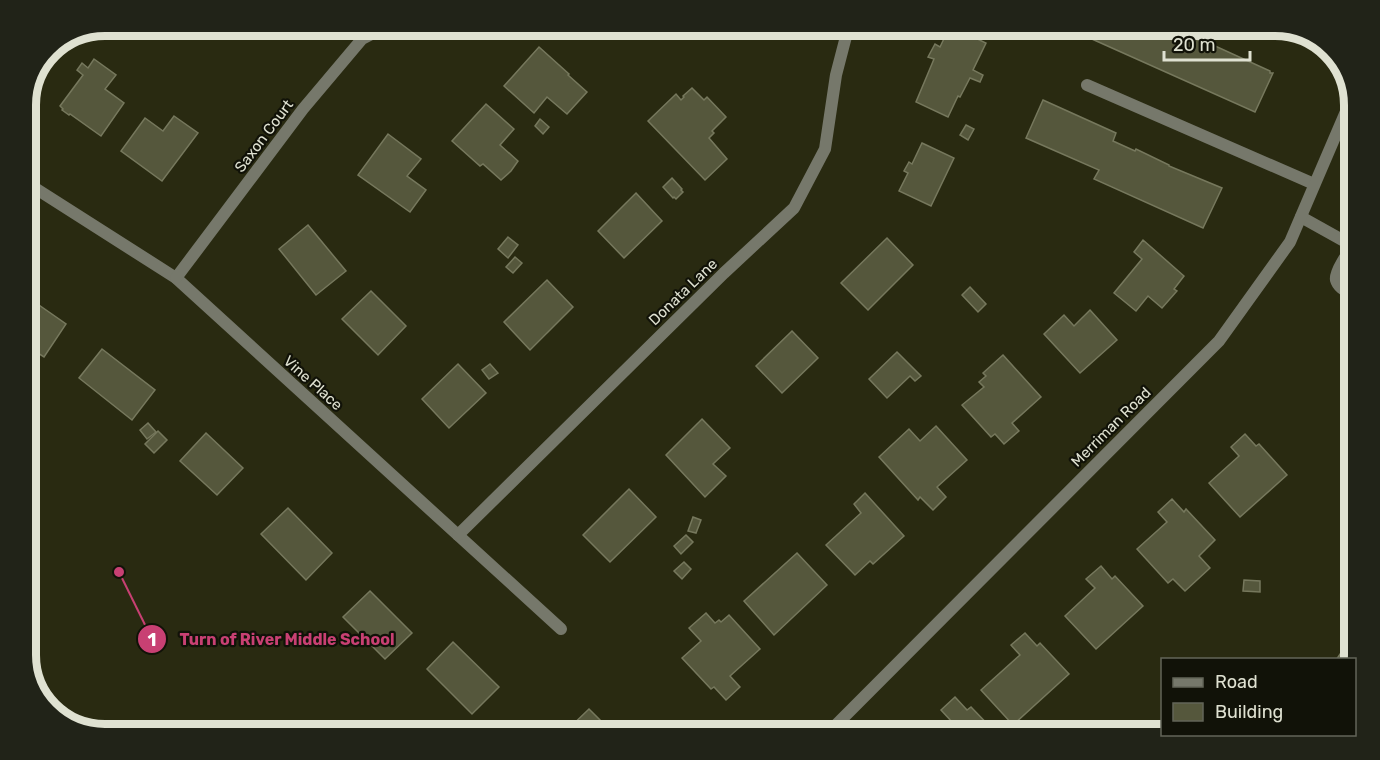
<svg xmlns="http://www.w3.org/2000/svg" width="1380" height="760" font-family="Rubik,sans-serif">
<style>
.building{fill:#55573c;stroke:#76785d;stroke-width:1.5}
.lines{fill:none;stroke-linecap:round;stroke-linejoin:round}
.lane{stroke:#76786b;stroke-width:12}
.street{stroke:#76786b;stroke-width:12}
.labels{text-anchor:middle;stroke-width:4.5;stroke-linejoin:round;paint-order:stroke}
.street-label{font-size:15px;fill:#dfe1d1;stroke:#111208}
.rim{fill:none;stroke:#dfe1d1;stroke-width:8}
.leader{fill:none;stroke:#c84073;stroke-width:2}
.callout-dot{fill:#c84073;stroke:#111208;stroke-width:2}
.mark-label{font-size:18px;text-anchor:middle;font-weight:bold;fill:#fff}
.callout-label{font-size:16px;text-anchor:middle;font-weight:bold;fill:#c84073;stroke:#111208;stroke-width:4.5;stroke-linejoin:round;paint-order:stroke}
</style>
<rect width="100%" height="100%" fill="#292a11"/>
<!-- building -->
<g class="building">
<polygon points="211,25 234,25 218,36"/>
<polygon points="1076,25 1168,25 1212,47 1213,45 1270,71 1270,73 1273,73 1255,112 1074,31"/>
<polygon points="950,26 986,43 973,70 983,75 980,82 970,78 960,97 958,96 948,117 916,102 934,59 928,57 935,44 940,47"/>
<polygon points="539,47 569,74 568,75 587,92 567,114 547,97 534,113 504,86"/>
<polygon points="94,59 116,75 105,89 124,103 101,136 70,114 69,115 62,110 63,109 60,106 83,75 77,70 82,63 88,68"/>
<polygon points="692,88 704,100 707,97 726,117 712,131 714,133 709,138 727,159 705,180 648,121 676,94 681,100 684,97 683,96"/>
<polygon points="1043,100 1116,133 1113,141 1135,151 1136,149 1169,165 1169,166 1222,188 1203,228 1094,179 1099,170 1026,138"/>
<polygon points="486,104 514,129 500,145 518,161 511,171 501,180 483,164 480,166 452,141"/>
<polygon points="174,116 198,133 162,181 121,151 145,118 163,131"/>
<polygon points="540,119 549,127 543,134 535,126"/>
<polygon points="966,125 974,129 968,140 960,135"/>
<polygon points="388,134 421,159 407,176 426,190 410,212 358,175"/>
<polygon points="922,143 954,158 931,206 899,191 908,173 904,171 909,162 912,164"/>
<polygon points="672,178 682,189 681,190 683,192 676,199 674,197 673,198 663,187"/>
<polygon points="636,193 662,221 624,258 598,231"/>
<polygon points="308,225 346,271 316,295 279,249"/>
<polygon points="508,237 518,245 508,258 498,249"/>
<polygon points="887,238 913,265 868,310 841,283"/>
<polygon points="1143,240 1184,276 1174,289 1177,291 1162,308 1148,296 1136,311 1114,293 1142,259 1134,252"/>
<polygon points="515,257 522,263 513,273 506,267"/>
<polygon points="547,280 573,307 530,350 504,322"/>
<polygon points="970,287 986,304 978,312 962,295"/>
<polygon points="371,291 406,326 378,355 342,319"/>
<polygon points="26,296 66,324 44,357 30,348 26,355"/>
<polygon points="1090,310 1117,340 1080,373 1044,334 1064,315 1074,326"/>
<polygon points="792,331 818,358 782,393 756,366"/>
<polygon points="102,349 155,390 132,420 79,378"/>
<polygon points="897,352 921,376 915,381 910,376 887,398 869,379"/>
<polygon points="1003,355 1041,397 1012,423 1019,431 1004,444 995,434 991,437 962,405 984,387 979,382 986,376 983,373"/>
<polygon points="458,364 486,393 449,428 422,399"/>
<polygon points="490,364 498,373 489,379 482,370"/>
<polygon points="702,419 730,448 713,464 726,476 705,497 666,455"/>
<polygon points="148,423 156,432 147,439 140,430"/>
<polygon points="936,426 967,460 937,487 946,497 933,510 920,497 918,500 879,457 909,429 920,441"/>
<polygon points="158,431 167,440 154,453 145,444"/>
<polygon points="206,433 243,468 217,495 180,461"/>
<polygon points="1245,434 1256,446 1259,444 1287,475 1240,517 1209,483 1239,456 1231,447"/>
<polygon points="629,489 656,517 610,562 583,535"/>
<polygon points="865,493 904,536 873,564 870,561 855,575 826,545 861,513 854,504"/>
<polygon points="1172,499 1184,512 1186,509 1215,540 1199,556 1210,568 1185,591 1173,579 1168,583 1137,549 1167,522 1158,512"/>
<polygon points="288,508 332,553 306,580 261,534"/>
<polygon points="693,517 701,520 696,533 688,531"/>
<polygon points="686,535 693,542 681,554 674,546"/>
<polygon points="797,553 827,585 774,635 744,601"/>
<polygon points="684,562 691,569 682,579 674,571"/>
<polygon points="1101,566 1112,579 1115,576 1143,606 1096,649 1065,616 1095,588 1086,579"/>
<polygon points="1244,580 1260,581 1260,592 1243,591"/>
<polygon points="370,591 412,633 385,659 343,617"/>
<polygon points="706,613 715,623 719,620 721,622 729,615 760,649 730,676 740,687 726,700 714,687 711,689 682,658 701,641 689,628"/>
<polygon points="1025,633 1037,646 1040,643 1069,674 1013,725 981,690 1020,655 1011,645"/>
<polygon points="1354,634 1353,660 1336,660"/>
<polygon points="453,642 499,687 472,714 427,669"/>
<polygon points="955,697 967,710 971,707 997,734 924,734 937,723 944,731 953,723 941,710"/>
<polygon points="589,709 612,732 609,734 563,734"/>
</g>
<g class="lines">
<!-- lane -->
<g class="lane">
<polyline points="1087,85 1314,184"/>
<polyline points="1301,217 1353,246"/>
<path d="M1354,245C1349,251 1334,272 1336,280C1338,288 1348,292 1354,296"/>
</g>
<!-- street -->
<g class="street">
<polyline points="27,183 176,278 561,629"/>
<polyline points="176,278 303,109 362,39 389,25"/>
<polyline points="458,535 724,273 794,208 825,149 836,75 849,25"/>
<polyline points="827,734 1219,341 1290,242 1353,95"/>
</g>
</g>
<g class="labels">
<!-- street labels -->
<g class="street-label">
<text transform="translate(264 136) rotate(-53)" y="5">Saxon Court</text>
<text transform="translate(683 292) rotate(-44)" y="5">Donata Lane</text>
<text transform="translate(313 383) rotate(42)" y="5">Vine Place</text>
<text transform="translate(1111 427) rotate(-45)" y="5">Merriman Road</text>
</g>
</g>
<!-- crop -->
<path d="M0 0H1380V760H0ZM105 36H1275A69 69 0 0 1 1344 105V655A69 69 0 0 1 1275 724H105A69 69 0 0 1 36 655V105A69 69 0 0 1 105 36Z" fill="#212318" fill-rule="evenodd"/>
<path class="rim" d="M105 36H1275A69 69 0 0 1 1344 105V655A69 69 0 0 1 1275 724H105A69 69 0 0 1 36 655V105A69 69 0 0 1 105 36Z"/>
<!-- callouts -->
<path class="leader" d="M119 572L152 639"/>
<g class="callout-dot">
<circle cx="119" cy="572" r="6"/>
<circle cx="152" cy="639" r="15"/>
</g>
<g class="mark-label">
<text x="152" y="646">1</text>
</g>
<g class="callout-label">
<text x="287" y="645">Turn of River Middle School</text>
</g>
<!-- legend -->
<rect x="1161" y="658" width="195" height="78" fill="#111208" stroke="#636558" stroke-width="1.5"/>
<rect x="1173" y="678" width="30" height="9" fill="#76786b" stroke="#636558" stroke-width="1.5"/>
<text x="1215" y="688" font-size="18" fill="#dfe1d1">Road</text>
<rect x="1173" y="703" width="30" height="18" fill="#55573c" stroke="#636558" stroke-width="1.5"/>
<text x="1215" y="718" font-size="18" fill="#dfe1d1">Building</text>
<!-- scale -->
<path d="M1164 51v9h86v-9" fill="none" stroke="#dfe1d1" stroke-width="3"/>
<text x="1173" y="51" font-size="18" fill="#dfe1d1" stroke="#111208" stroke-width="4.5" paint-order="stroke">20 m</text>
</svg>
